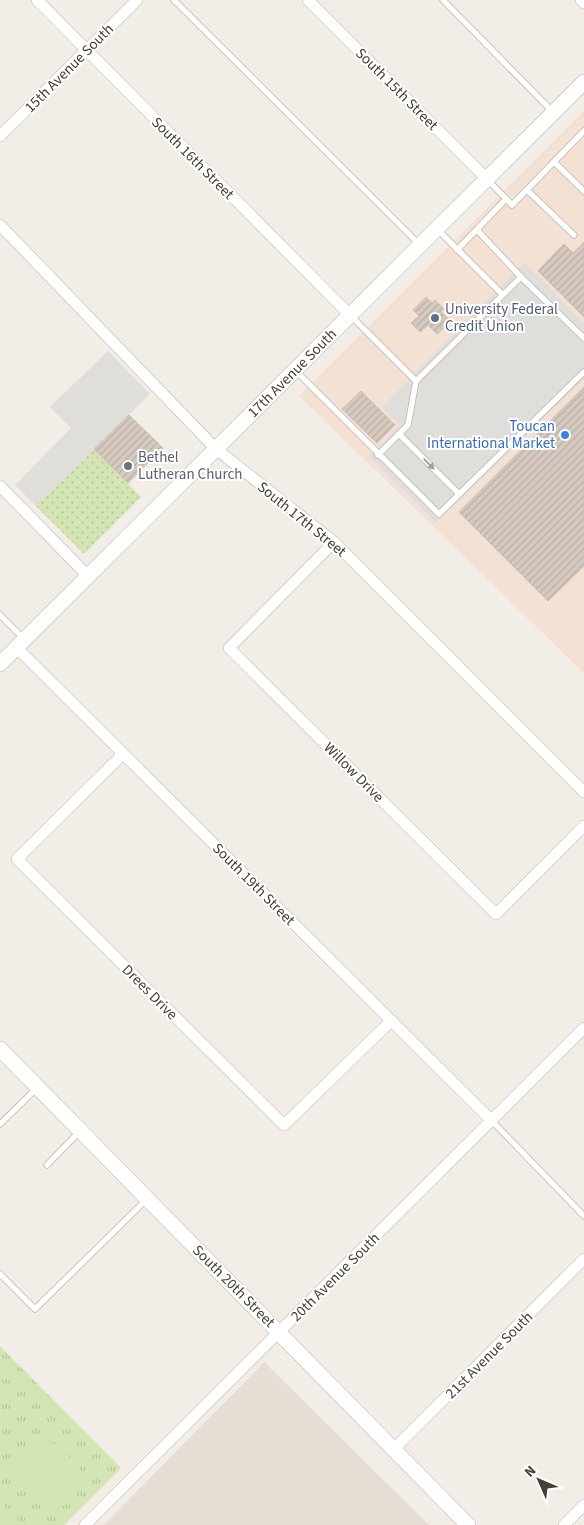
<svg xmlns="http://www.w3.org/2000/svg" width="584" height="1525" font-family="'Source Sans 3',sans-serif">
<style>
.residential{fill:#e6ded5}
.commercial{fill:#f3e1d3}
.grass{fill:url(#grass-tufts)}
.park{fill:url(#park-dots)}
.pitch{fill:#d4e4b2}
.parking{fill:#e0dedb}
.building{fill:url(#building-hatch);stroke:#cdbeb0}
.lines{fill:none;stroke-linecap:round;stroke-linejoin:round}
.service-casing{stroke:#bdb4aa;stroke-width:7}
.minor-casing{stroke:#bdb4aa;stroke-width:12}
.tertiary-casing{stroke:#bdb4aa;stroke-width:16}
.service{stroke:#fff;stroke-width:5.5}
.minor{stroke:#fff;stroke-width:11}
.tertiary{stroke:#fff;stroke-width:15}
.oneway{fill:#a29e9a}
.service-dot{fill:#5c6f8a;stroke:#fff;stroke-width:2}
.shop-dot{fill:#3f7fe0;stroke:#fff;stroke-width:2}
.worship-dot{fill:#6b7280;stroke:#fff;stroke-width:2}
.labels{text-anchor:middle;stroke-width:4;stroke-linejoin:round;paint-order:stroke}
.street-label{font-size:15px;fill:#453d36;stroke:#fff}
.service-label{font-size:15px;fill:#4e5e75;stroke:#fff;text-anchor:start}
.shop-label{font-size:15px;fill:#366cbe;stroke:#fff;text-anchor:end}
.worship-label{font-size:15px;fill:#5b616d;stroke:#fff;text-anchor:start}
</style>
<defs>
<pattern id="grass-tufts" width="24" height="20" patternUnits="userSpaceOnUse" patternTransform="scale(1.25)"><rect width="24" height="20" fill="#d4e4b2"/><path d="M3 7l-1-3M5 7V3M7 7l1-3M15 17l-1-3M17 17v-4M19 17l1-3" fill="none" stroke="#b7c49a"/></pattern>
<pattern id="park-dots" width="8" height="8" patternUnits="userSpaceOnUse" patternTransform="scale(1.25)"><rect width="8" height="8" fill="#d4e4b2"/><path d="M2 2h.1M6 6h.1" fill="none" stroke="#b7c49a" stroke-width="1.8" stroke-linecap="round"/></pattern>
<pattern id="building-hatch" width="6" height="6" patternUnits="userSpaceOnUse" patternTransform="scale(1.25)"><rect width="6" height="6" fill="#d6cac0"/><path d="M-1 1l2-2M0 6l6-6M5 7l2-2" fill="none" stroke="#b9aea6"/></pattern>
</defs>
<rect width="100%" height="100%" fill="#f2ede7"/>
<!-- residential -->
<polygon class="residential" points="264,1362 429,1525 104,1525"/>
<!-- commercial -->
<polygon class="commercial" points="584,111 584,673 299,396"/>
<!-- grass -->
<polygon class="grass" points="0,1346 121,1468 64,1525 0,1525"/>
<!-- park -->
<polygon class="park" points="94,449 141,497 84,554 36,506"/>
<!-- pitch -->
<g class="pitch">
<polygon points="42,1438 57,1445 78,1466 86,1482 59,1510 43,1501 22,1481 15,1465"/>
<polygon points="0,1501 19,1520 14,1525 0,1525"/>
</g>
<!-- parking -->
<g class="parking">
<polygon points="525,262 584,323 584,379 436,523 369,456 400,425 382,407"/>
<polygon points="108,351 150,394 36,506 15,485 71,428 50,407"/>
</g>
<!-- building -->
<g class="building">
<polygon points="584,242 584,317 538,271 564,244 573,253"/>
<polygon points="426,297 432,303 435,300 444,309 441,312 451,321 437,334 428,325 420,332 411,323 419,316 413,310"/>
<polygon points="584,387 584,566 548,601 459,512"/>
<polygon points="361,391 395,425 377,443 342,409"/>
<polygon points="129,415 163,448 128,483 94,449"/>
</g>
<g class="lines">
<defs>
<g id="service">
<polyline points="174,0 420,245"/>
<polyline points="443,0 552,111"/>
<polyline points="554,162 584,191"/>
<polyline points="488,180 512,205 584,131"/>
<polyline points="527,190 574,235"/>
<polyline points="438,230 502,294"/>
<polyline points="477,230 521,277"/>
<polyline points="457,250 506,199"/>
<polyline points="350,315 416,381"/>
<polyline points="296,371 439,514 584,372"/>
<polyline points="399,434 459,494"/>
<polyline points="378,455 408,425 416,381 521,277 584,338"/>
<polyline points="0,615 23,638"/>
<polyline points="491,1120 584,1216"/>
<polyline points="0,1124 36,1089"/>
<polyline points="47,1165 79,1132"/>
<polyline points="0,1274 35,1309 146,1200"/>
</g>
<g id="minor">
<polyline points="37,0 350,315"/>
<polyline points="308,0 486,178"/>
<polyline points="581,0 584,3"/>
<polyline points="0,136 137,0"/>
<polyline points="0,225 216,449 334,542 584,792"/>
<polyline points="0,486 88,576"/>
<polyline points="334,542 229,648 496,914 584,826"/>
<polyline points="17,648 491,1120"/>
<polyline points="123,754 17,859 284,1125 391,1021"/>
<polyline points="393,1450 584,1259"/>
<polyline points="85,1525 584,1028"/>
<polyline points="564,1525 584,1505"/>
</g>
<g id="tertiary">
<polyline points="0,664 584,82"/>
<polyline points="0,1049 468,1525"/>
</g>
</defs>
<!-- service casing -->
<use href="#service" class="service-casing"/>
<!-- minor casing -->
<use href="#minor" class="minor-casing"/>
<!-- tertiary casing -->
<use href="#tertiary" class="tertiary-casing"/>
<!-- service -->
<use href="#service" class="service"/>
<!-- minor -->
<use href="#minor" class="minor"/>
<!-- tertiary -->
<use href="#tertiary" class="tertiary"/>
</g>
<!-- one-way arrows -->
<defs><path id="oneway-solid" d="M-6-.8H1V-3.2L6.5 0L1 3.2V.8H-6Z" transform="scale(1.25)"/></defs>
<use class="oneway" href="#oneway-solid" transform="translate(429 464) rotate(45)"/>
<!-- markers -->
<circle class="service-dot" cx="435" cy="318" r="5"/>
<circle class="shop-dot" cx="565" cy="435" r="5"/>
<circle class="worship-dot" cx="128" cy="466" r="5"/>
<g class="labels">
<!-- street labels -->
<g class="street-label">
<text transform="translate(69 68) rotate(-45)" y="5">15th Avenue South</text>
<text transform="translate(397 89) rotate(45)" y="5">South 15th Street</text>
<text transform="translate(193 158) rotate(45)" y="5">South 16th Street</text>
<text transform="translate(292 373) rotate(-45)" y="5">17th Avenue South</text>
<text transform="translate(302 519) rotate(39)" y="5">South 17th Street</text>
<text transform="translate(354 772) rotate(45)" y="5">Willow Drive</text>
<text transform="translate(254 884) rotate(45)" y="5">South 19th Street</text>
<text transform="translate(150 992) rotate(45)" y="5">Drees Drive</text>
<text transform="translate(335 1277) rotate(-45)" y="5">20th Avenue South</text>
<text transform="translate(234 1286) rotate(45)" y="5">South 20th Street</text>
<text transform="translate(489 1355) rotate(-45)" y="5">21st Avenue South</text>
</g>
<!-- service labels -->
<g class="service-label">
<text x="445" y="314">University Federal<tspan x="445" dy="17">Credit Union</tspan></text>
</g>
<!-- shop labels -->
<g class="shop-label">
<text x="555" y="431">Toucan<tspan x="555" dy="17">International Market</tspan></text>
</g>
<!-- worship labels -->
<g class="worship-label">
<text x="138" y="462">Bethel<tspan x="138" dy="17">Lutheran Church</tspan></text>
</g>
</g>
<!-- north arrow -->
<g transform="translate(539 1480) rotate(315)" stroke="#ffffff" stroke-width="4" paint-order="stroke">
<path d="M0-4L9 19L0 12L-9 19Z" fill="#453d36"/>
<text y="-8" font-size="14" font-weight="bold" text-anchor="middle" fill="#453d36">N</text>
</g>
</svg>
